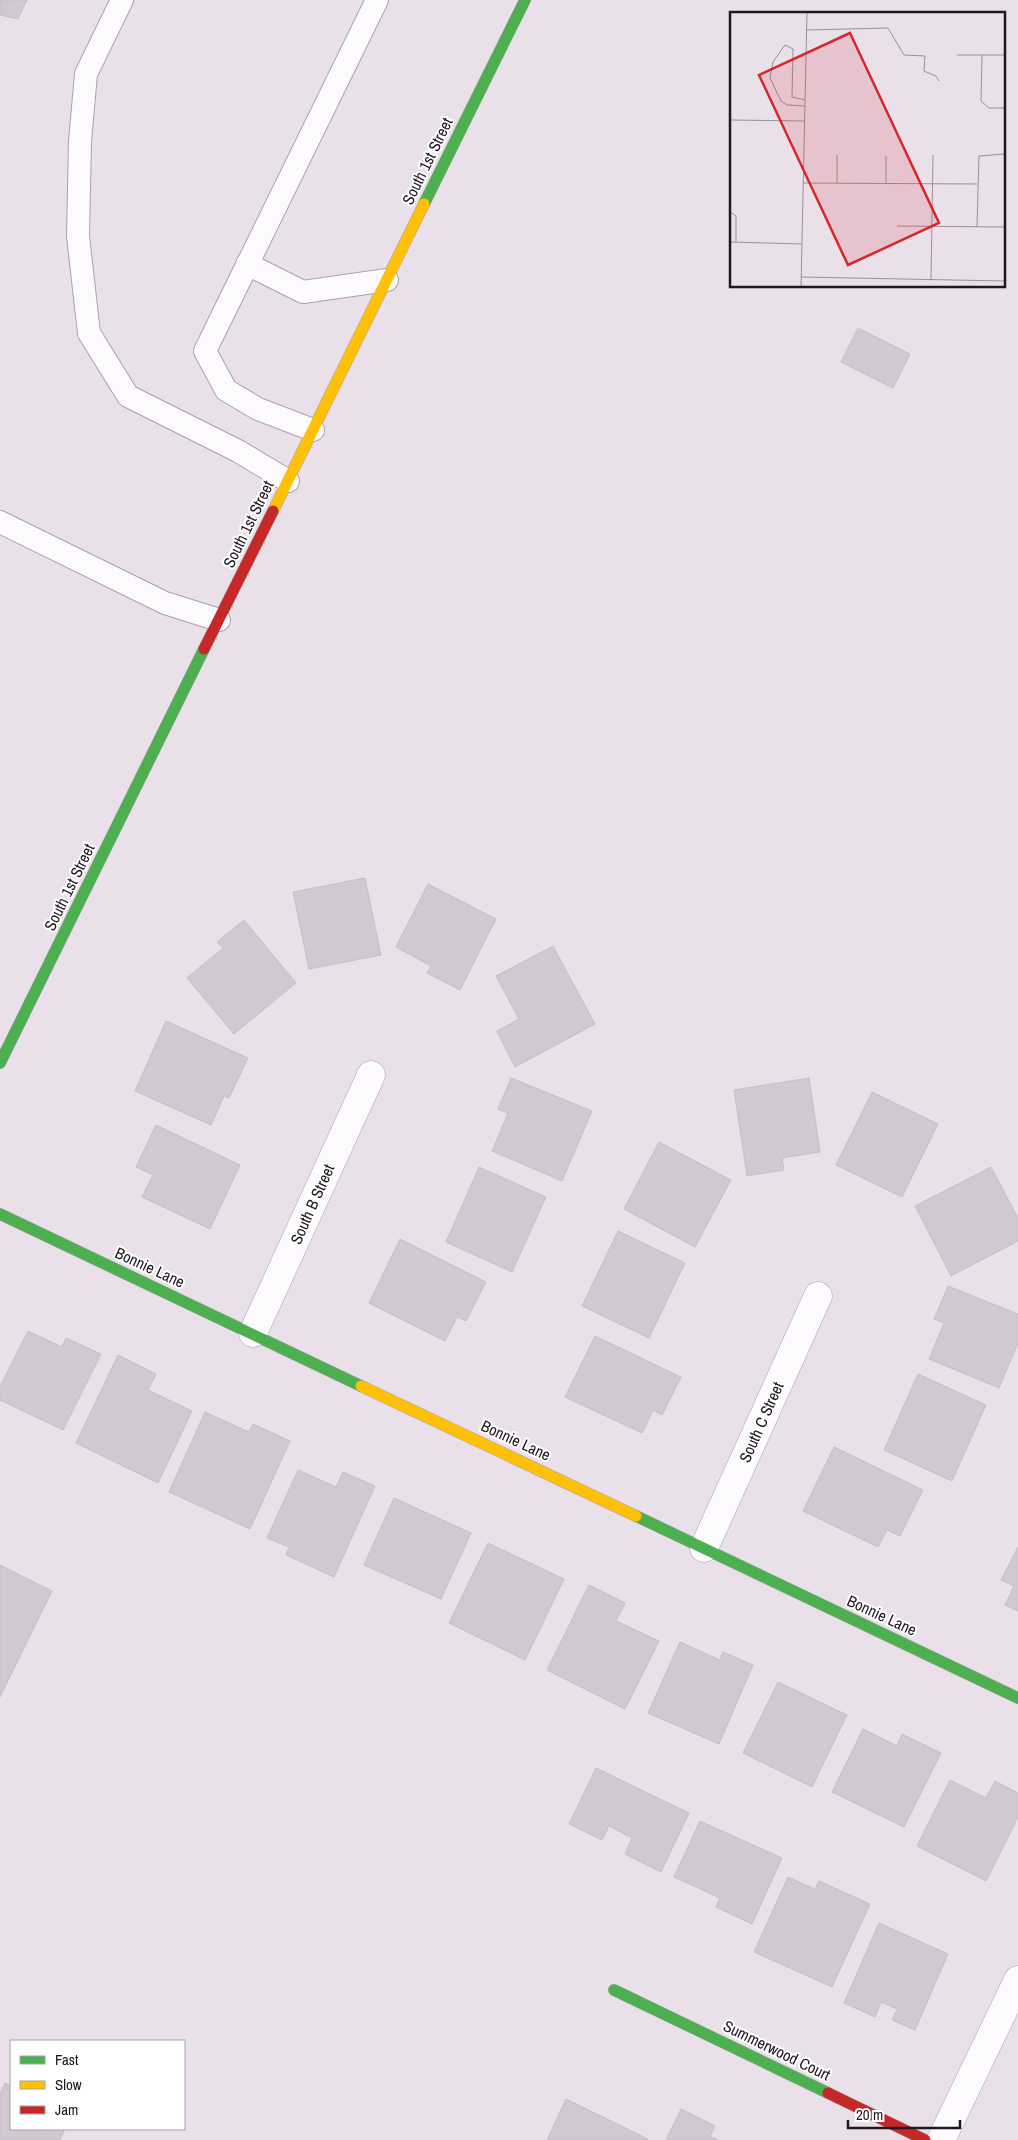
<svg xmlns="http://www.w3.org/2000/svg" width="1018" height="2140" font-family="'Archivo Narrow',sans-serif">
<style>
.building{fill:#d2c7d2;stroke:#c7bec7}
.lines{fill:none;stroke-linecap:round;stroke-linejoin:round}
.lane-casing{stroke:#aaa2aa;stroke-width:24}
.street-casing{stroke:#aaa2aa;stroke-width:29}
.fast-casing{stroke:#aaa2aa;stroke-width:12}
.slow-casing{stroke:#aaa2aa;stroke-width:12}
.jam-casing{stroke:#aaa2aa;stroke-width:12}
.lane{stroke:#fcfafc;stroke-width:22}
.street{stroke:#fcfafc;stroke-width:28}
.fast{stroke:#4caf50;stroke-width:11}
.slow{stroke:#ffc107;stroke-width:11}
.jam{stroke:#c62828;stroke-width:11}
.labels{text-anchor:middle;stroke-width:4;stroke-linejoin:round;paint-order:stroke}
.street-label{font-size:16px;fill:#1f181f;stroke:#fff}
.inset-road{fill:none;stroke:#999099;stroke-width:1}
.view{fill:#d62828;fill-opacity:0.15;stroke:#d62828;stroke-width:2.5}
.inset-edge{fill:none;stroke:#1f181f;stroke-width:2.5}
</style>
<rect width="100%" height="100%" fill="#eae0ea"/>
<!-- building -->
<g class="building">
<polygon points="0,0 27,0 18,19 0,15"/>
<polygon points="858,328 910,354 893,388 841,362"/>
<polygon points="365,878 381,955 309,969 293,892"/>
<polygon points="428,884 496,919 460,990 427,973 431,966 396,947"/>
<polygon points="244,920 296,983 234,1034 187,978 223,948 217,942"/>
<polygon points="553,946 595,1024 515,1067 497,1031 519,1019 496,976"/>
<polygon points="166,1021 248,1058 229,1098 224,1096 211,1125 135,1091"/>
<polygon points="511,1078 592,1111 562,1181 492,1151 508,1113 498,1109"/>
<polygon points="809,1078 820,1152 782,1158 784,1170 747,1176 734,1090"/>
<polygon points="872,1092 938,1124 902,1197 836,1165"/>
<polygon points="156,1125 240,1165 210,1229 142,1197 153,1175 136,1167"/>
<polygon points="659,1142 731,1180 695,1247 624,1209"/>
<polygon points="479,1167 546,1197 512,1272 446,1242"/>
<polygon points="991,1167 1018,1218 1018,1241 951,1276 915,1206"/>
<polygon points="618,1231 685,1263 649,1338 582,1306"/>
<polygon points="400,1239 486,1282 466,1321 457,1317 445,1341 369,1303"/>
<polygon points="948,1286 1018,1314 1018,1343 999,1388 929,1359 944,1323 934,1319"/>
<polygon points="28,1331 62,1347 66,1338 101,1354 63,1430 0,1400 0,1387"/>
<polygon points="595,1336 681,1377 662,1415 653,1410 642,1433 565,1397"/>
<polygon points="118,1355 156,1374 148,1390 192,1411 158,1483 76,1443"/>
<polygon points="918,1374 986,1405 952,1481 884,1450"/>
<polygon points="205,1412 249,1432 253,1424 290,1441 250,1529 169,1492"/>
<polygon points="834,1447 923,1490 900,1536 887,1530 878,1547 803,1511"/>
<polygon points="298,1470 336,1487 343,1472 375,1486 334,1577 286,1555 289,1547 267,1538"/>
<polygon points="394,1498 471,1533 441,1599 364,1565"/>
<polygon points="488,1543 564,1579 525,1660 449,1623"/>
<polygon points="1018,1547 1018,1611 1005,1605 1014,1586 1001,1580"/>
<polygon points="0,1565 52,1591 0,1697"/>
<polygon points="589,1585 625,1603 616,1621 659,1641 625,1709 547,1670"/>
<polygon points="680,1642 720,1660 723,1652 753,1665 719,1744 648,1713"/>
<polygon points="778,1682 847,1715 812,1787 743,1753"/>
<polygon points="863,1729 897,1746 902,1734 941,1753 904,1827 832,1792"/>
<polygon points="596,1768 689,1813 661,1872 625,1854 632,1838 609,1826 602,1840 569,1824"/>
<polygon points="950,1780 986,1798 995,1781 1018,1793 1018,1817 986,1881 917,1846"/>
<polygon points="700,1821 782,1858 752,1924 716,1907 720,1898 674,1877"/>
<polygon points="788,1877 815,1889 819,1881 870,1904 832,1987 754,1952"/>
<polygon points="879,1923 948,1954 915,2030 892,2020 897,2009 881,2002 875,2017 844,2003"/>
<polygon points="5,2083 11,2086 11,2129 65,2129 60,2140 0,2140 0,2094"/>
<polygon points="566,2099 648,2139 647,2140 547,2140"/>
<polygon points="681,2109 715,2126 710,2136 718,2140 666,2140"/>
</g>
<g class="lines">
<defs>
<g id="lane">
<polyline points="122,0 86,74 80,141 78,236 89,333 128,396 238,451 288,481"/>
<polyline points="247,264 303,292 387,280"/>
<polyline points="313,430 258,409 226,390 205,351 377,0"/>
<polyline points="0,522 165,603 219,620"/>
</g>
<g id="street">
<polyline points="253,1333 371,1075"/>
<polyline points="704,1548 818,1296"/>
<polyline points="941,2140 1018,1980"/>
</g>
<g id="fast">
<polyline points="424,204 525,0"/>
<polyline points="0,1063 204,649"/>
<polyline points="0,1214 361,1386"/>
<polyline points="636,1516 1018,1698"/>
<polyline points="614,1990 828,2093"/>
</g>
<g id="slow">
<polyline points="273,511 424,204"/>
<polyline points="361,1386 636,1516"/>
</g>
<g id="jam">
<polyline points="204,649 273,511"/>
<polyline points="828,2093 925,2140"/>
</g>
</defs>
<!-- lane casing -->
<use href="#lane" class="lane-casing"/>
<!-- street casing -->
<use href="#street" class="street-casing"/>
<!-- fast casing -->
<use href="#fast" class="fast-casing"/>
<!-- slow casing -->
<use href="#slow" class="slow-casing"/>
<!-- jam casing -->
<use href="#jam" class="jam-casing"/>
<!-- lane -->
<use href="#lane" class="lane"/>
<!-- street -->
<use href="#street" class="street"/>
<!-- fast -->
<use href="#fast" class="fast"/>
<!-- slow -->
<use href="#slow" class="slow"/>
<!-- jam -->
<use href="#jam" class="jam"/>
</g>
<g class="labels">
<!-- street labels -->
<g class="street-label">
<text transform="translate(427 161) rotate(-64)" y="6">South 1st Street</text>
<text transform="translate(248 524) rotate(-64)" y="6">South 1st Street</text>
<text transform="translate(69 887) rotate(-64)" y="6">South 1st Street</text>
<text transform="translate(312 1204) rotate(-66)" y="6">South B Street</text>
<text transform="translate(150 1267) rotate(25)" y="6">Bonnie Lane</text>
<text transform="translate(761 1422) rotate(-66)" y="6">South C Street</text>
<text transform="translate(516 1440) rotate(25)" y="6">Bonnie Lane</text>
<text transform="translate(882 1615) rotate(25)" y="6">Bonnie Lane</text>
<text transform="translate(777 2050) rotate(26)" y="6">Summerwood Court</text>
</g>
</g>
<!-- overview -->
<g transform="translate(730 12)">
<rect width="275" height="275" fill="#eae0ea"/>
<path class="inset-road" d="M77,18L158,16L174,43L195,44L194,59L206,64L209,69M227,43H275M252,43L251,89L259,96H275M75,94L57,93L51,89L40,66L43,50L55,33L63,37L62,85L75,88M0,108L75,109M107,143V171M156,144V171M73,171L247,172M0,200L6,204V230M167,214L275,215M247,215L249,144L275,142M0,230L72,232M71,265L275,269M201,268L203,143M71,275L77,0"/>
<path class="view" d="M120,21L209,211L118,253L29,63Z"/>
<rect width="275" height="275" class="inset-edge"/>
</g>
<!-- legend -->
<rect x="10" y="2040" width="175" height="90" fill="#ffffff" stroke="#a5a3a5"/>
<rect x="20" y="2056" width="25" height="8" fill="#4caf50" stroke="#a5a3a5"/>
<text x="55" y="2065" font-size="15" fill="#1f181f">Fast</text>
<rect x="20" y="2081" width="25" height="8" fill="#ffc107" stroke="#a5a3a5"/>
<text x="55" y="2090" font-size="15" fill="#1f181f">Slow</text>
<rect x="20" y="2106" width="25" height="8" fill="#c62828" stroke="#a5a3a5"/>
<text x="55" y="2115" font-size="15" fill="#1f181f">Jam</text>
<!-- scale -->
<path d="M848 2120v8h112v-8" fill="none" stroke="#1f181f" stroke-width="2.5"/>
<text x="856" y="2120" font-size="15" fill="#1f181f" stroke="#ffffff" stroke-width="4" paint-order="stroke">20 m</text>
</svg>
